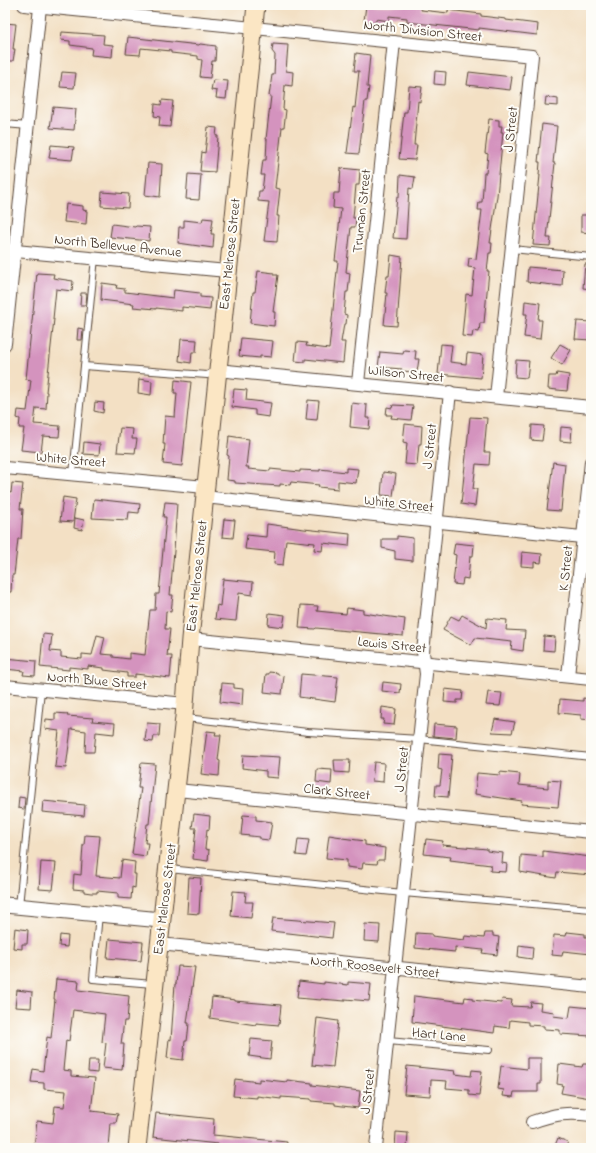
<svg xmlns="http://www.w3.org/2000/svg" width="596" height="1153" font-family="'Indie Flower',sans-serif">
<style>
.building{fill:#d493be}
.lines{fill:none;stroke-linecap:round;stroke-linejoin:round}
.service-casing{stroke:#574537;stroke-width:8}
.minor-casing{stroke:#574537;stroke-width:14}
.tertiary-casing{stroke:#574537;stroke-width:17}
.secondary-casing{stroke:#574537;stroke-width:19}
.service{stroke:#fff;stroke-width:6}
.minor{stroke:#fff;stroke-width:12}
.tertiary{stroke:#fff;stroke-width:15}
.secondary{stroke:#fbe6c4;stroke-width:17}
.labels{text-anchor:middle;stroke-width:4;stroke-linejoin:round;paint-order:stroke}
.street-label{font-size:14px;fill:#3b2a1e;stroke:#fdfcf7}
</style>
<rect width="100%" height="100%" fill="#fdfcf7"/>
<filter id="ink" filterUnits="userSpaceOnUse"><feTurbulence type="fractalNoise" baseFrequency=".025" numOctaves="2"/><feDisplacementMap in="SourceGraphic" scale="8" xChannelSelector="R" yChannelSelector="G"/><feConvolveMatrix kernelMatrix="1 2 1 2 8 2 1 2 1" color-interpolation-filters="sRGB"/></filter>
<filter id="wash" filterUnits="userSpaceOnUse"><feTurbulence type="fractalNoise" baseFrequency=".012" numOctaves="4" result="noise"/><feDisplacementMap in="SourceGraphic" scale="16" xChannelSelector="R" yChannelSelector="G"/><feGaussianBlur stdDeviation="0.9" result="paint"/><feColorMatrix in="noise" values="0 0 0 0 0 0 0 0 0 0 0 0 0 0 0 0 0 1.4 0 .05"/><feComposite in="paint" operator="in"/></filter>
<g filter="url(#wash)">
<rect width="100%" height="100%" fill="#f3e0c4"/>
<g id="blocks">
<!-- building -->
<g class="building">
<polygon points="366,5 408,6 408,5 422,5 421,10 448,13 448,10 481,14 481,16 506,19 506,20 538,24 537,35 479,28 479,30 407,22 407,18 389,16 389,21 376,19 376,22 364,21"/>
<polygon points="5,23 16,24 13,49 15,49 13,61 5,61"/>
<polygon points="62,32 104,35 103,44 113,45 112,57 91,55 92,48 70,45 70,41 61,40"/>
<polygon points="128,37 199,45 200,44 216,46 215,61 212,61 210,78 200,77 202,60 198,59 198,56 171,53 171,51 141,48 140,55 126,54"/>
<polygon points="273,44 288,45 286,71 293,72 292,86 285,85 283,109 286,110 284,127 282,127 275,188 280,189 277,216 279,216 277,242 264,241 269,202 258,201 259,191 262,191 264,175 261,175 263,160 266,160 267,139 266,139 271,96 269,96 272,75 274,75 275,55 272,51"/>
<polygon points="356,53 370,55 367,87 369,87 367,101 365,101 359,154 347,153 353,107 355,108 359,71 354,71"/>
<polygon points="435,71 446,72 445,85 434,84"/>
<polygon points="62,72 76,73 74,88 60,87"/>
<polygon points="469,72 512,77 510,90 467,85"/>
<polygon points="213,80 228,81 226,99 216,98 217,91 211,90"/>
<polygon points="409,86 422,87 420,102 418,101 414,145 417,145 415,160 399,159 404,112 407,112"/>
<polygon points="546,97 558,99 558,106 545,105"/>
<polygon points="162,100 173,101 170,127 159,126 160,117 154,116 155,104 161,105"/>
<polygon points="53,107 76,109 74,130 50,128"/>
<polygon points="489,119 499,120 499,126 502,126 501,132 503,132 497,196 490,243 492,243 491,253 489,253 487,271 489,271 484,323 480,323 479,332 473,331 472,337 462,336 466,294 472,295 475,268 468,267 469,258 476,259 482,210 478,210 479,202 482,202 484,173 486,173 488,154 485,153"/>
<polygon points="542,124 557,126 553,163 555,163 547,238 551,238 550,246 533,245 540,175 539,175 540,162 538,162"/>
<polygon points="208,127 217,128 216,136 218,136 215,172 200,171 202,152 205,153"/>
<polygon points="51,145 74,147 72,160 49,158"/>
<polygon points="148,163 162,164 160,197 145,195"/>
<polygon points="341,168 360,170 359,185 356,185 353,218 356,218 355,227 351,227 346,272 350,273 348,292 346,292 344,314 347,315 346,324 344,324 341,342 345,342 343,363 305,359 305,362 295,361 297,342 307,343 306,346 329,349 338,261 335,261 341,209 333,208 334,193 339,193"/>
<polygon points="188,174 201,175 199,200 186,199"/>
<polygon points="400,175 415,177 413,189 409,188 406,239 393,238 397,197 399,197"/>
<polygon points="102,192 129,194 128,208 101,206"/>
<polygon points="66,204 83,206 83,210 87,211 86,224 64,222"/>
<polygon points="581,215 591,215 591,233 581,232"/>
<polygon points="203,218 213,219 211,234 214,234 213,248 178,243 179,227 184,227 184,220 202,222"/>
<polygon points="112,224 135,227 136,226 150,227 149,241 110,237"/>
<polygon points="391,255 402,257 397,326 384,325 387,293 385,293 387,276 389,276"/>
<polygon points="585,264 591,264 591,289 583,288"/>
<polygon points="528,267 563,270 562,286 527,282"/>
<polygon points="258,271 274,273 274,275 278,275 273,312 275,312 274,326 250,323 253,292 255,292"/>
<polygon points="37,273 54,274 53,278 73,281 72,291 56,289 53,319 54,319 46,392 47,392 46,409 36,408 34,424 60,426 59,437 43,436 41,452 21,450 24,428 19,428 20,419 17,418 18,410 27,411 31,380 26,379"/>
<polygon points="102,283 117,285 116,288 125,289 125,292 173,298 174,290 200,293 200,297 211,298 210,310 182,307 182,311 156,308 156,309 133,307 134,304 101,300"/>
<polygon points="81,293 87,293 86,305 80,305"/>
<polygon points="525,301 540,303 538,320 542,320 540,339 524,337 527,314 524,314"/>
<polygon points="577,321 591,322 591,340 575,339"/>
<polygon points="78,328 83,329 82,340 77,340"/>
<polygon points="241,338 273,341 271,357 260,356 260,358 239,356"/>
<polygon points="181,339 197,340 196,352 192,352 191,363 179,361"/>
<polygon points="441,344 452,345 450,362 466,364 467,353 483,355 481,378 438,374"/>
<polygon points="560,344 571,350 562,365 551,358"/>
<polygon points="404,350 416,351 415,359 419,359 417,372 401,371 402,369 378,367 380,352 403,354"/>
<polygon points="516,360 529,361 527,378 515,377"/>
<polygon points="557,373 569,375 567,391 548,389 549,376 556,376"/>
<polygon points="139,379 152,381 151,395 138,393"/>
<polygon points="175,380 191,382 182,466 163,464 165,444 163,444 165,416 175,417 177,393 174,393"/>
<polygon points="234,389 247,390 246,400 271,403 269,417 255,415 255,410 232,407"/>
<polygon points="308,400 319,401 317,420 306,419"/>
<polygon points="95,402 104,403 103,413 94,411"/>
<polygon points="352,403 367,405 366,418 370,418 369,429 350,427"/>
<polygon points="393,405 413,406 411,420 391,418 392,415 386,415 387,407 392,408"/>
<polygon points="470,417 487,418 484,452 490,452 489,465 476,464 473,489 477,489 475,506 461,504"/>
<polygon points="405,424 422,426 421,444 419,444 417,465 405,464 407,443 403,442"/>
<polygon points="532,425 544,426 542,441 531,440"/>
<polygon points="561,427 572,428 571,442 560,441"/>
<polygon points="120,428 133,429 132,439 137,439 135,453 117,452"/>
<polygon points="229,436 249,439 246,467 249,467 248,469 270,471 270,469 300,472 300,470 320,471 320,469 346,472 346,468 358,469 356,483 338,481 338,489 318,487 319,485 291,482 290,485 280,484 280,486 235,483 235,481 227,480 229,456 227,455"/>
<polygon points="84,442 100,444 99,455 83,454"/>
<polygon points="553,462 565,464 561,511 547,510"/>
<polygon points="383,472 396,474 393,496 381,495"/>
<polygon points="12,483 23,484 20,509 23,509 21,539 18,539 14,575 12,575 11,592 5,592 5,520 8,520 10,502 7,502 8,492 11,493"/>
<polygon points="63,497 76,499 73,522 60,521"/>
<polygon points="94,499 140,504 139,513 129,512 128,520 92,518"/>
<polygon points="165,502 177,503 174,551 170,595 173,595 171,612 166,611 165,629 170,629 167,656 172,656 170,678 135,674 135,677 127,677 127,673 104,670 104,668 88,666 88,669 69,667 69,670 40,667 43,634 52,635 50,651 61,652 61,657 82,659 82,654 92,655 97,635 105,637 101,654 113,655 113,657 129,659 129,653 145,655 150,610 155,610 156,594 159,594 166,517 163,517"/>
<polygon points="75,518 84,520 82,530 74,528"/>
<polygon points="224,519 235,520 233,538 222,537"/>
<polygon points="267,524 304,529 350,534 349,546 323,543 322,551 314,550 315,543 286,540 283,565 274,564 275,552 245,549 247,535 266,537"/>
<polygon points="397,536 413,538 413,561 395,559 395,551 382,548 382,539 397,539"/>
<polygon points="455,543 474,545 473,556 470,556 468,579 463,578 462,585 453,584 456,555 453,554"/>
<polygon points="522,552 542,554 541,563 534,562 534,567 521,566"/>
<polygon points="223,579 253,582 252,595 239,593 236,621 215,619 217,605 220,606"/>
<polygon points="301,605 318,606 317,611 346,614 347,608 363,610 363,613 405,619 403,636 316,628 315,629 299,628"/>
<polygon points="269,613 285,615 283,627 268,625"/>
<polygon points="462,615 486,628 487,618 507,620 506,630 525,631 523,651 511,649 512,642 475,638 471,645 443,630 451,616 459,620"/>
<polygon points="544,636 555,637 554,651 543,650"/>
<polygon points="5,658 36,661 35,676 23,675 24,671 5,669"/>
<polygon points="269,672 278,673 278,675 284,676 282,694 264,692 266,674 269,674"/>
<polygon points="301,674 338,677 335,702 299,697"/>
<polygon points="383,682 401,684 400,693 382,691"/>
<polygon points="222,683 234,684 234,688 243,689 242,705 220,702"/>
<polygon points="445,689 463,691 462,700 457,700 457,703 444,702"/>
<polygon points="488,692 502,693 500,706 486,705"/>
<polygon points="583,698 591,699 591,720 581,719 581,715 559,713 560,699 583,701"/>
<polygon points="382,707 396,709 394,725 383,724 384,719 381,719"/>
<polygon points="55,713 68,714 67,716 93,718 92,721 115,723 114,734 96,732 94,752 85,752 86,731 71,729 66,768 55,767 59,731 45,729 46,719 55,720"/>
<polygon points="495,719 515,722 512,733 492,732"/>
<polygon points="147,723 160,724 159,736 154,736 153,742 145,741"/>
<polygon points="434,724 457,726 456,738 433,736"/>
<polygon points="207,731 216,732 215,735 221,735 218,760 220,761 219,776 201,774"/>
<polygon points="439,754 452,755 448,797 435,796 436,785 440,785 442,770 438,769"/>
<polygon points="243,755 280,757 278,778 266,777 266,771 242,768"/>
<polygon points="334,760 350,760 349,773 335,772"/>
<polygon points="374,762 384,763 383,782 372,781"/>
<polygon points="141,763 155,764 149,824 147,824 145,843 148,843 146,856 132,854 141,788 138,788"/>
<polygon points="317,769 332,770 331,784 316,782"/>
<polygon points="500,772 520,774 519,785 548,788 548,780 561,781 558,807 521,804 522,801 475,794 477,773 500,775"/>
<polygon points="19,797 25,798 24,809 18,808"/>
<polygon points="43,801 85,805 84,816 42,812"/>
<polygon points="194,814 210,816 209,830 207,829 205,849 209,850 208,861 193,859 196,828 192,828"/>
<polygon points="243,815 256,816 256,820 272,822 269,840 260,839 260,837 241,835"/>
<polygon points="85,835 100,836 96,876 120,878 122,860 135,862 134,874 136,874 135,888 132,887 131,899 118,898 118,893 97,891 97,893 91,893 84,892 84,890 73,889 74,874 81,875 83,845 84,845"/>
<polygon points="329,835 342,837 342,838 365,841 365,845 385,848 384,860 378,860 377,864 363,863 362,869 347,867 347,860 326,858"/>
<polygon points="298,839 309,840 306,856 296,855"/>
<polygon points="426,839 443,841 442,845 487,849 487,851 503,853 502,863 507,864 506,872 490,871 491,865 450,860 451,857 424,854"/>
<polygon points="543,851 591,857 591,875 557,872 556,878 520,872 521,855 543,857"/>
<polygon points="41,862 56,863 53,890 39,889"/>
<polygon points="189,877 201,878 199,914 187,913"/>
<polygon points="233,891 246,892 245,902 253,902 251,918 231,916"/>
<polygon points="273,918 334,923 332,938 271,931"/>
<polygon points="365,924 380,925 379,942 364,941"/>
<polygon points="15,928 28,930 27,944 22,944 22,949 13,948"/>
<polygon points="567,932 585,934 585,937 591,937 591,954 563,951 562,956 552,955 554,935 566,936"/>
<polygon points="416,933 432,934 432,936 464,940 465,936 484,938 485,933 493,933 493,936 499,937 497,955 482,953 483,950 455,947 455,952 415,948"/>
<polygon points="60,935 68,936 67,947 59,946"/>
<polygon points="109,939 143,942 141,961 107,958"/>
<polygon points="519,945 533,947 532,959 518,957"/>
<polygon points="178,966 195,967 187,1023 189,1023 188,1033 187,1041 185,1041 183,1060 167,1058 169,1039 171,1040 175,984 176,984"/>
<polygon points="56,979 79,981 78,990 129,996 127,1021 124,1021 121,1044 124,1044 122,1070 103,1068 106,1043 102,1042 105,1014 73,1010 69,1041 66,1040 63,1070 71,1071 71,1076 95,1078 91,1111 118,1114 116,1123 110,1123 108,1148 34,1148 37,1121 53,1123 55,1106 64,1107 66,1091 44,1089 44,1083 31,1082 33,1069 43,1071 47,1037 51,1038 55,999 54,999"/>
<polygon points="299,981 324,984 324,982 348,985 348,982 371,984 369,1001 345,999 345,1001 321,999 321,1000 297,998"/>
<polygon points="17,990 32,992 31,1008 15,1007"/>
<polygon points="414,996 464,1002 465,997 472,998 472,1000 501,1003 502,999 512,1000 511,1006 530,1007 531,1002 541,1003 540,1010 554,1012 553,1016 569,1018 571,1006 591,1008 591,1036 560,1034 560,1030 544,1029 544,1026 528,1025 528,1022 510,1020 509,1028 495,1026 494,1033 412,1022"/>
<polygon points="212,997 235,1000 235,1001 281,1005 279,1025 256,1023 256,1025 210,1018"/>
<polygon points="317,1018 338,1021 333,1067 312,1065"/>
<polygon points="251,1039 272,1041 270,1059 249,1056"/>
<polygon points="527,1058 541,1058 541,1084 538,1084 538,1092 514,1092 513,1097 503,1096 504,1090 498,1089 501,1066 527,1069"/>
<polygon points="89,1060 98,1060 97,1073 88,1072"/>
<polygon points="559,1064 582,1067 583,1064 591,1064 590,1098 561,1093 563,1085 557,1084"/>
<polygon points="407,1066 456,1071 455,1074 471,1076 472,1070 482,1071 479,1096 469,1095 469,1090 446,1088 447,1081 431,1080 430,1096 404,1094"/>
<polygon points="235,1079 259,1082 259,1079 287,1082 287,1080 312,1083 312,1085 360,1091 358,1108 335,1105 335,1103 311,1101 311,1099 281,1097 281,1099 257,1096 257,1098 233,1096"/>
<polygon points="156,1113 214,1119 213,1135 287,1142 286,1148 218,1148 218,1144 153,1137"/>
<polygon points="396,1132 408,1133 407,1148 395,1148"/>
<polygon points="558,1138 568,1142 565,1148 554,1148"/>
</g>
</g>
</g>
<g filter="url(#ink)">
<use href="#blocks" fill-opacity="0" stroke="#574537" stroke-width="1"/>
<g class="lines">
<defs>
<g id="service">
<polyline points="5,124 28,126"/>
<polyline points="512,249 591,257"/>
<polyline points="84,366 207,375 215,371"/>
<polyline points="73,474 95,258"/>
<polyline points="186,718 308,732 419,739 591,757"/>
<polyline points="169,869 403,893 591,909"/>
<polyline points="19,906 41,690"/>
<polyline points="99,914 93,979 153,984"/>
<polyline points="388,1041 489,1050"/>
</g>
<g id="minor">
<polyline points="24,5 532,56 496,397"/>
<polyline points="5,250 227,271"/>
<polyline points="5,344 40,7"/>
<polyline points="217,370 591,407"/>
<polyline points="358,383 394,42"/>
<polyline points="5,468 205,487"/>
<polyline points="204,497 591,538"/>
<polyline points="190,639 591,679"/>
<polyline points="568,676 591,462"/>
<polyline points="5,686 185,704"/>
<polyline points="177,790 591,832"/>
<polyline points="159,944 591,987"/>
<path d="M532,1122C555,1114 567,1112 591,1115"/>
<polyline points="376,1148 426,674 423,652 450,392"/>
</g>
<polyline id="tertiary" points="5,905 161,920"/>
<polyline id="secondary" points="137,1148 184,717 190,639 256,5"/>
</defs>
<!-- service casing -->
<use href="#service" class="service-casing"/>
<!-- minor casing -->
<use href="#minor" class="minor-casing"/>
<!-- tertiary casing -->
<use href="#tertiary" class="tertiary-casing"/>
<!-- secondary casing -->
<use href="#secondary" class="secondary-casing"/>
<!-- service -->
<use href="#service" class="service"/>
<!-- minor -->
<use href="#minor" class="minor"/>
<!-- tertiary -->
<use href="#tertiary" class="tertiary"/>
<!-- secondary -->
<use href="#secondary" class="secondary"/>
</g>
</g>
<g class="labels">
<!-- street labels -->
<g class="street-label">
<text transform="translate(423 30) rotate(6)" y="5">North Division Street</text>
<text transform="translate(510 129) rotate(-84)" y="5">J Street</text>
<text transform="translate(361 211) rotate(-84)" y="5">Truman Street</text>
<text transform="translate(118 245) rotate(6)" y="5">North Bellevue Avenue</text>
<text transform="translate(229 254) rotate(-84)" y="5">East Melrose Street</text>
<text transform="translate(406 373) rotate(6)" y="5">Wilson Street</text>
<text transform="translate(429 446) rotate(-84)" y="5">J Street</text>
<text transform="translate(71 459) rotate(5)" y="5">White Street</text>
<text transform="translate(399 503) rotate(6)" y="5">White Street</text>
<text transform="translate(565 568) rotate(-84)" y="5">K Street</text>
<text transform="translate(196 576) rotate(-84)" y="5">East Melrose Street</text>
<text transform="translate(392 644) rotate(6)" y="5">Lewis Street</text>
<text transform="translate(97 680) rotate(5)" y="5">North Blue Street</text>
<text transform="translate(401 769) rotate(-84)" y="5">J Street</text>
<text transform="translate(337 791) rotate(6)" y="5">Clark Street</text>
<text transform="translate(164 899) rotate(-83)" y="5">East Melrose Street</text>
<text transform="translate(375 966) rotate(6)" y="5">North Roosevelt Street</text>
<text transform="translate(439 1034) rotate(5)" y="5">Hart Lane</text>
<text transform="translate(367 1091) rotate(-84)" y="5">J Street</text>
</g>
</g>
<!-- margin -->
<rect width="596" height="1153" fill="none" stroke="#fdfcf7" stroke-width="20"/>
</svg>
